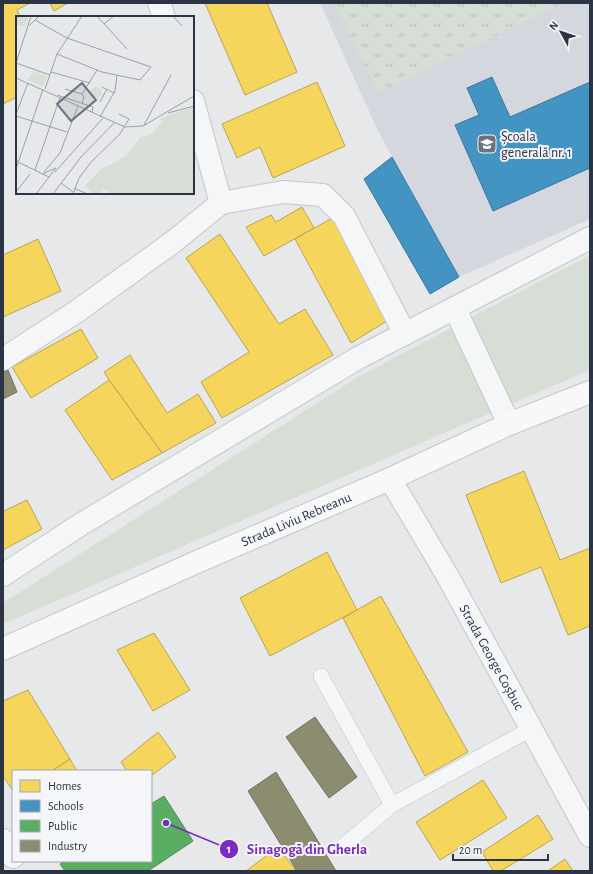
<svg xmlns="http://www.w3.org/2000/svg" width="593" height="874" font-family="'Alegreya Sans',sans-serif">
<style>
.built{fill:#d4d7dd}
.grass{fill:url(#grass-tufts)}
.green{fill:#d6ded6}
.homes{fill:#f6d55c;stroke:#b9a555}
.schools{fill:#4393c3;stroke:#3c769d}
.public{fill:#5aae61;stroke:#4c8959}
.industry{fill:#8c8c6e;stroke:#6f7262}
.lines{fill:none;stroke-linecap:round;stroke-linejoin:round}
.service-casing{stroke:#c4c6c8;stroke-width:16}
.minor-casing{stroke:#c4c6c8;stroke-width:24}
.secondary-casing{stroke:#c4c6c8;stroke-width:24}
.service{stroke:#f5f6f7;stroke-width:15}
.minor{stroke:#f5f6f7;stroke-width:22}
.secondary{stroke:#f8f8f8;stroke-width:22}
.labels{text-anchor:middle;stroke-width:4;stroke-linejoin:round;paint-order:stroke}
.poi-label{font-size:14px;fill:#2b3445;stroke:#f4f6f9;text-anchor:start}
.street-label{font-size:14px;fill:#2b3445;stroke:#f4f6f9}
.inset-road{fill:none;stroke:#9ba0a8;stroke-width:1}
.view{fill:#6c737f;fill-opacity:0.15;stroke:#6c737f;stroke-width:2}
.inset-edge{fill:none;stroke:#2b3445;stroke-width:2}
.leader{fill:none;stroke:#7b2cbf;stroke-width:1.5}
.callout-dot{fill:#7b2cbf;stroke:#f4f6f9;stroke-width:1.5}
.mark-label{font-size:12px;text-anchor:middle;font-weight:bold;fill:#fff}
.callout-label{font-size:15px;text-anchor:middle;font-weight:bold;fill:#7b2cbf;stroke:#f4f6f9;stroke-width:4;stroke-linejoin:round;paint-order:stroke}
</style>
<defs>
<pattern id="grass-tufts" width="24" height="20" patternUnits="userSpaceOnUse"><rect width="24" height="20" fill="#d6ded6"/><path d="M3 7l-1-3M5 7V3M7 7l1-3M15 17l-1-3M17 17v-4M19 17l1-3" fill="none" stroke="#b8bfb9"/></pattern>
</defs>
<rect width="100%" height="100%" fill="#e6e8ea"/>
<!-- built -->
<polygon class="built" points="320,3 590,3 590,219 459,277 378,131"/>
<!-- grass -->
<polygon class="grass" points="334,3 563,3 378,93"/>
<!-- green -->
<polygon class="green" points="590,255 590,370 3,624 3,603 358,377"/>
<!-- homes -->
<g class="homes">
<polygon points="3,3 30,3 17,10 20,17 17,17 17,97 3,104"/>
<polygon points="50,3 68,3 54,11"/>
<polygon points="205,3 267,3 297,72 245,95"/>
<polygon points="317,82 345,146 273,178 260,147 237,158 222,124"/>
<polygon points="302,207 314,228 264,256 246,227 271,215 276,222"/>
<polygon points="334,217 387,321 351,343 295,239"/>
<polygon points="220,234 279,324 305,309 333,355 222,418 201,382 249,352 186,258"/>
<polygon points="38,239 61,291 3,317 3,255"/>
<polygon points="81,329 98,358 31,398 12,367"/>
<polygon points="130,355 167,413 198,394 216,423 162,453 109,380 104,372"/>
<polygon points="109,380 162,453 112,480 65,410"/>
<polygon points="524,471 560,560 590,548 590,626 568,635 541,567 501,583 466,495"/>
<polygon points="27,500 42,529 3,550 3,510 4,511"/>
<polygon points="327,552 357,610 270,656 240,598"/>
<polygon points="381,596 468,752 425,776 343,618"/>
<polygon points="154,633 190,690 153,711 117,650"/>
<polygon points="28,690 70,759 52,771 13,771 13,791 3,776 3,701"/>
<polygon points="158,732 176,757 151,776 151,771 127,771 121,762"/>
<polygon points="70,759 77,771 52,771"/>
<polygon points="483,780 507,818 440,860 416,822"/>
<polygon points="538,815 553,839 501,871 493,871 482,852"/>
<polygon points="278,847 296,871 246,871"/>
<polygon points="565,859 573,871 548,871"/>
</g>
<!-- schools -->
<g class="schools">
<polygon points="492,77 510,117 590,82 590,168 493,211 455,125 479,115 467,88"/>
<polygon points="392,157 459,277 430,294 364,179"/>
</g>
<!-- public -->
<polygon class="public" points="164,796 193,841 148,871 65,871 60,864 65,861 151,861 151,804"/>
<!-- industry -->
<g class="industry">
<polygon points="8,370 17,392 3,399 3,372"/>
<polygon points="315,717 357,777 329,798 286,737"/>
<polygon points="276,772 336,871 297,871 248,791"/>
</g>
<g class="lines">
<defs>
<g id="service">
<polyline points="321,676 392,805"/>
<polyline points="341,848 392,805 531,729"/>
</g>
<g id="minor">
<polyline points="159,3 164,17"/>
<polyline points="193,101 221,203"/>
<polyline points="455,309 509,424"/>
<polyline points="3,359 76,312 173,242 221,203 283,192 323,195 344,216 405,334"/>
<polyline points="390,479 447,575 590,836"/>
<polyline points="3,575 83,523 358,358 590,238"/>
<polyline points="3,840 13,857"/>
</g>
<polyline id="secondary" points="3,649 199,561 390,479 509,424 590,392"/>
</defs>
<!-- service casing -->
<use href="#service" class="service-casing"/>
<!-- minor casing -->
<use href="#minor" class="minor-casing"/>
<!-- secondary casing -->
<use href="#secondary" class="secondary-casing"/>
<!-- service -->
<use href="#service" class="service"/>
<!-- minor -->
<use href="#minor" class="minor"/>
<!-- secondary -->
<use href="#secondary" class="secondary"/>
</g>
<!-- icons -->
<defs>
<symbol id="school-square" viewBox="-11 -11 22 22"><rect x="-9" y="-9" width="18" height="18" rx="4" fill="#6c737f" stroke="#f4f6f9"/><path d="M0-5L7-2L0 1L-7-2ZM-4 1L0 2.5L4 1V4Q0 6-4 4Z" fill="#fff"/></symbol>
</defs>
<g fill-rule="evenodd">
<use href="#school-square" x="476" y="133" width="22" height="22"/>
</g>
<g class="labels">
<!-- poi labels -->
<g class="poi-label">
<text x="501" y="141">Școala<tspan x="501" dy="16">generală nr. 1</tspan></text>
</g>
<!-- street labels -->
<g class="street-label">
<text transform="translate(296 519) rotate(-23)" y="5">Strada Liviu Rebreanu</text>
<text transform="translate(492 657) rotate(61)" y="5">Strada George Coșbuc</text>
</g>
</g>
<!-- overview -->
<g transform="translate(16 16)">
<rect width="178" height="178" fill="#e6e8ea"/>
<path d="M18,55L31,60L27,70L11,64ZM74 77a6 6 0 1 1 12 0a6 6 0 1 1-12 0ZM178,91V129L173,120L170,96L167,94ZM84,154L103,167L95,178L87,172L83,178H78L69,170ZM178,159V178H167V168Z" fill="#d6ded6"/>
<path d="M167,94L170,96L173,120L178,129V159L167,168V178H95L103,167L84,154L110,140L125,121L134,119L146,107L144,103Z" fill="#d6ded6"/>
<path d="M1,0H13L9,10L0,9Z" fill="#d6ded6"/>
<path class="inset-road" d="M81,0L111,33M157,0L166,10M19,4L51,22L135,51L124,64L86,56L41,38M88,8L98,0M13,10L23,0M0,47L34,59M0,47L15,0M35,56L74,67M0,62L109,111L127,110L178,80M86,71L98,77M29,73L41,38L66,0M49,73L66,78L68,81L66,87M66,78L81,54M41,79L77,91L76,97M84,86L91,73M152,97L178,90M0,98L12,67M0,100L51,116M84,101L99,75L101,59M128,109L155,59M0,144L4,147L33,161L40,152L26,158M0,153L27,73M19,154L44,81M28,156L44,137L62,90M39,156L87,102M45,167L57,176M58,172L71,178M0,176L14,158M20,178L33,161M37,178L65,141L98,107M57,178L63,162L76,145L104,118L113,103L103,98"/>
<path class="view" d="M66,67L80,84L55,105L41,88Z"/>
<rect width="178" height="178" class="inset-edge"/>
</g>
<!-- callouts -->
<path class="leader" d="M166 823L229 849"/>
<g class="callout-dot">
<circle cx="166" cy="823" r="4"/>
<circle cx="229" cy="849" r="10"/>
</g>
<g class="mark-label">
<text x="229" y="853">1</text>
</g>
<g class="callout-label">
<text x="307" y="854">Sinagogă din Gherla</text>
</g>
<!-- border -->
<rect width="593" height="874" fill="none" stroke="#2b3445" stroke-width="8"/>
<!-- legend -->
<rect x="12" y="770" width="140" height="92" fill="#f4f6f9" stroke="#a4a8b1"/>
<rect x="20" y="780" width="20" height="12" fill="#f6d55c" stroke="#a4a8b1"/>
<text x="48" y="790" font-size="12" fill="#2b3445">Homes</text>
<rect x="20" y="800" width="20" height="12" fill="#4393c3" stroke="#a4a8b1"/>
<text x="48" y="810" font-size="12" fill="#2b3445">Schools</text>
<rect x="20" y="820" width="20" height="12" fill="#5aae61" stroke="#a4a8b1"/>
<text x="48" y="830" font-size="12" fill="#2b3445">Public</text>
<rect x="20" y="840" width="20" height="12" fill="#8c8c6e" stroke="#a4a8b1"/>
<text x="48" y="850" font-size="12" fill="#2b3445">Industry</text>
<!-- north arrow -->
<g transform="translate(561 32) rotate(310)" stroke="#f4f6f9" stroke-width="3" paint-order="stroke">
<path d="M0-3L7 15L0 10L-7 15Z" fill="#2b3445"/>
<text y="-6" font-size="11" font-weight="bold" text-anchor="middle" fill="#2b3445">N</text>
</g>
<!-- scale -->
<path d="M453 854v6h95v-6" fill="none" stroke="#2b3445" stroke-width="2"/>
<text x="459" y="854" font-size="12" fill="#2b3445" stroke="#f4f6f9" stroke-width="3" paint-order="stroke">20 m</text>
</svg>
